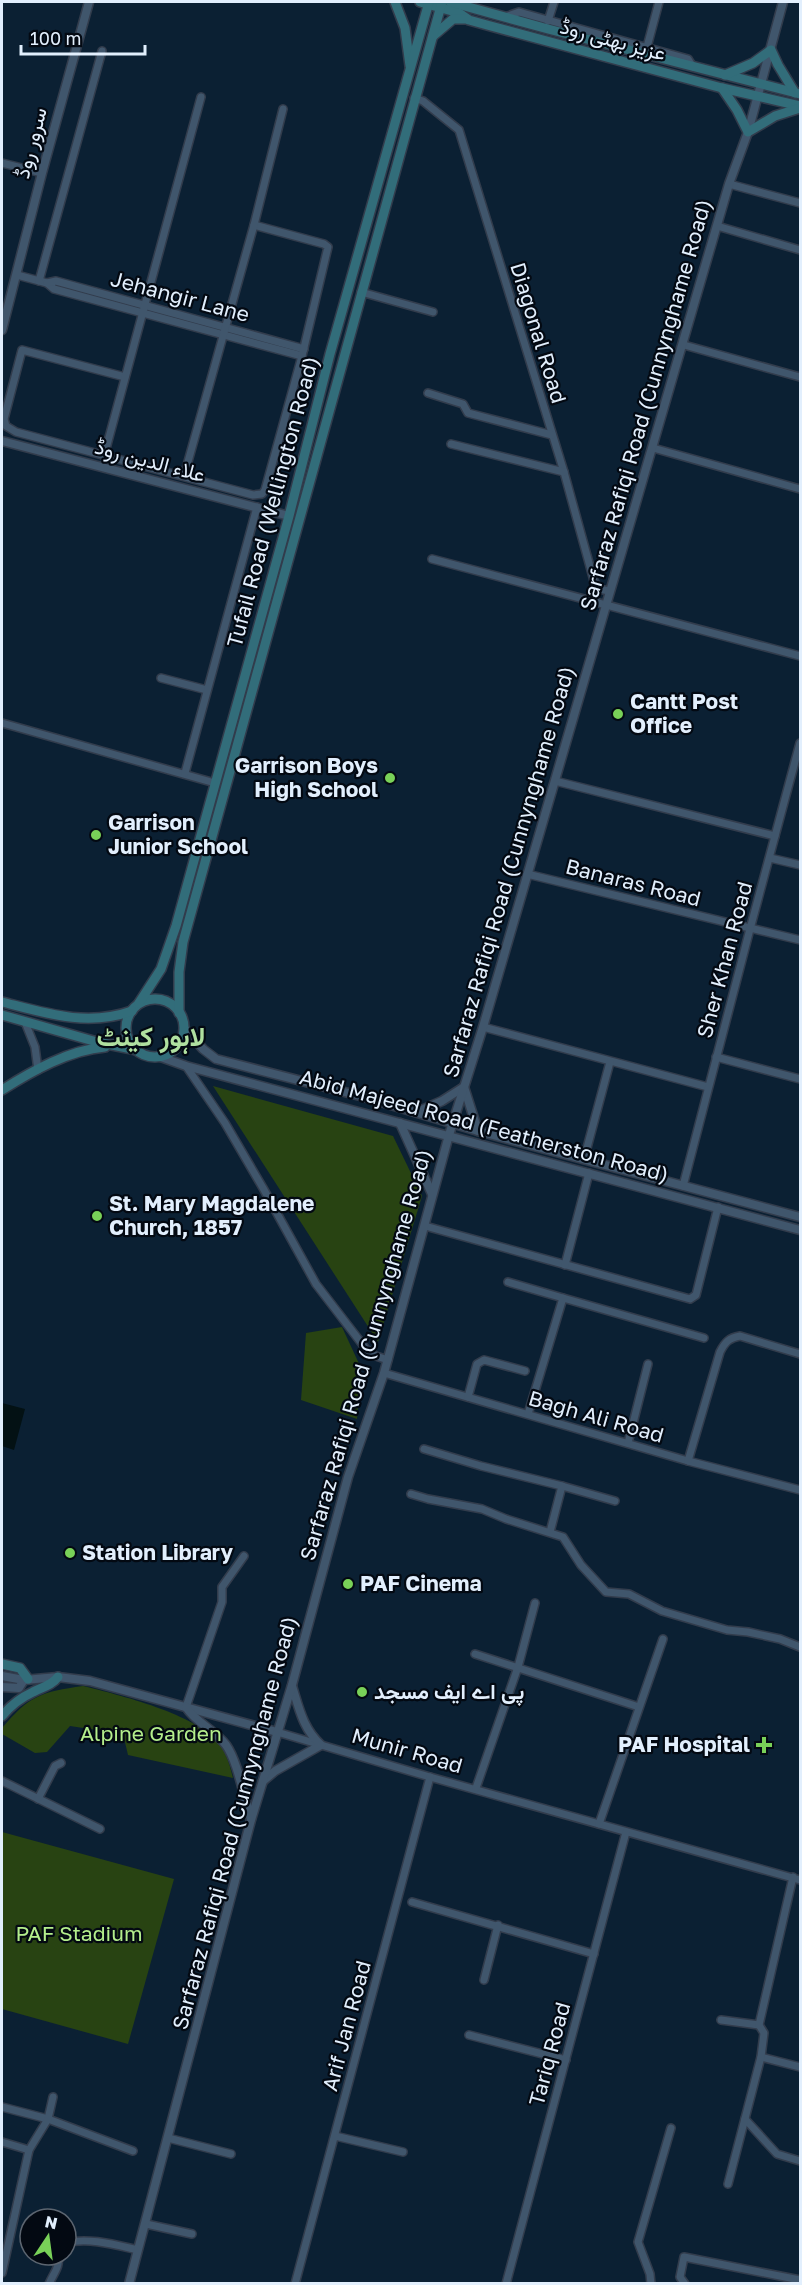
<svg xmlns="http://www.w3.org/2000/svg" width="802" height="2285" font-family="'Golos Text',Vazirmatn,sans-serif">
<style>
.green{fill:#284312}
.water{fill:#031114}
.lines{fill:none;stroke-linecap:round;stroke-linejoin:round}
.minor-casing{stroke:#323c4c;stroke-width:10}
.tertiary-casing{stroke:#323c4c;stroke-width:11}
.secondary-casing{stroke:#323c4c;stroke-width:12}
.minor{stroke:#40566c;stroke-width:7}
.tertiary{stroke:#40566c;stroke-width:8}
.secondary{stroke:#326d7a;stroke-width:9}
.poi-dot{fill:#79d158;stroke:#030912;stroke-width:2}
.labels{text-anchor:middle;stroke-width:4.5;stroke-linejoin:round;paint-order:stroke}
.street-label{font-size:21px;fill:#e2effd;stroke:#030912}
.poi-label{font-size:21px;font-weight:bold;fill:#e2effd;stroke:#030912;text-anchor:start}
.park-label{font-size:21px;fill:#b4ee8c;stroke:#030912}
.district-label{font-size:27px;font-weight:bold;fill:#b0e0a0;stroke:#030912}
</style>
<rect width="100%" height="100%" fill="#0b2033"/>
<!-- green -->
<g class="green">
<polygon points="213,1086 393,1136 422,1196 378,1342"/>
<polygon points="342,1327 361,1368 357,1419 301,1400 306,1333"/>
<path d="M83,1686C119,1695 197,1714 219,1744C227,1754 230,1766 233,1778L128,1755L123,1734L70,1726L47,1752L35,1753L2,1734V1728C30,1695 41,1692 83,1686Z"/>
<polygon points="2,1832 174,1879 128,2044 2,2009"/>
</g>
<!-- water -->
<polygon class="water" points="2,1403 25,1409 14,1450 2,1446"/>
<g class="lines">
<defs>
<g id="minor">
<polyline points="505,17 519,12 688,59 693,67"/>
<polyline points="548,21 554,2"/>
<polyline points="647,47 659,2"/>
<polyline points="414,98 423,101 459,130 564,472 594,581 599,589 609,591"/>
<polyline points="2,163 42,173"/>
<polyline points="729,184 800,203"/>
<polyline points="717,226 800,250"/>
<polyline points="17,275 47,283 54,289 302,356"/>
<polyline points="39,281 102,51"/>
<polyline points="47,283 56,281 304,349"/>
<polyline points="361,292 433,312"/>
<polyline points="684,345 800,377"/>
<polyline points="125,377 22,350 4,419 6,426 16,432 253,495 262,494 265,490 302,356 328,247 324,244 254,225"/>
<polyline points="428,393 463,404 468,413 552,435"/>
<polyline points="451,444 564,472"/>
<polyline points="653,448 800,489"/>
<polyline points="104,456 201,97"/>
<polyline points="184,476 254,225 283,109"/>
<polyline points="432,559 800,656"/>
<polyline points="161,678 207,690"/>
<polyline points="2,723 215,783"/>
<polyline points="185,773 257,507"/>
<polyline points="555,781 775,836"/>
<polyline points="770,858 800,865"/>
<polyline points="527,874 800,940"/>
<polyline points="25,1022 35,1047 38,1070"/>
<polyline points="483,1027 708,1087"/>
<polyline points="716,1057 800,1079"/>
<polyline points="186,1066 225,1123 263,1188 316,1284 366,1349 376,1356 388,1360"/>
<polyline points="584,1159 610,1062"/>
<polyline points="683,1186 750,929 800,743"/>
<polyline points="425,1226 690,1299 696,1295 718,1207"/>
<polyline points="565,1265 589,1173"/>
<polyline points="508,1282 563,1298"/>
<polyline points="384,1373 688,1461 800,1490"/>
<polyline points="468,1397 477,1364 484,1360 525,1371"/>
<polyline points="528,1414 563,1298 704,1338"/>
<polyline points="628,1443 648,1364"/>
<polyline points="424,1449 481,1466 562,1486 550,1532"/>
<path d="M688,1461L720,1352C725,1342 729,1338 740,1336L800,1354"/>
<polyline points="562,1486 615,1501"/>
<polyline points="411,1494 428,1499 482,1509 506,1519 563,1537 581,1565 606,1592 629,1594 662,1611 727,1630 748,1632 780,1639 800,1647"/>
<polyline points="475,1654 639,1707"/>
<polyline points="186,1707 222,1602 222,1587 244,1556"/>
<polyline points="277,1732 430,1777 800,1880"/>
<polyline points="2,1781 100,1829"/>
<polyline points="476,1788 518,1667 535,1603"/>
<polyline points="38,1799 55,1766 61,1763"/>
<polyline points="599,1824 663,1639"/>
<polyline points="412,1902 594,1954"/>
<polyline points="484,1980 498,1925"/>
<polyline points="721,2020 759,2025"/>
<polyline points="469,2035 566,2060"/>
<polyline points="761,2057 800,2067"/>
<polyline points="2,2107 48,2119 133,2151"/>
<polyline points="745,2119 777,2154 800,2161"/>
<polyline points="335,2136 403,2152"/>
<polyline points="168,2138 231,2154"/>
<polyline points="2,2142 29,2150"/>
<polyline points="728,2184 761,2057 764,2033 759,2025 793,1877"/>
<polyline points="146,2224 192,2234"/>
<path d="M66,2243C88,2237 116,2245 138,2250"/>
<polyline points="2,2273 29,2150 48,2119 53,2097"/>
<path d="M49,2284C54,2272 60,2268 58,2255"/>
<polyline points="295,2284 430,1777"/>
<polyline points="506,2284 626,1832"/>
<polyline points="651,2284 650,2274 638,2242 671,2128"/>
<polyline points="685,2284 680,2277 684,2257 800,2280"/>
</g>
<g id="tertiary">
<polyline points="2,330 42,173 89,2"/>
<polyline points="2,441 289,516"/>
<polyline points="184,1028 203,1049 216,1059 364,1097 478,1131 800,1217"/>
<polyline points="158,1056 186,1066 800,1230"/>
<polyline points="417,1112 442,1101 464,1087 478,1131"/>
<polyline points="400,1123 432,1194"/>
<polyline points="2,1676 24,1680 58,1677 90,1681 277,1732"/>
<polyline points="2,1687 19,1688 24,1680"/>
<path d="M186,1707C197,1724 214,1729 226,1745C238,1762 244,1798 251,1819"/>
<path d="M263,1781L275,1771L321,1745C303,1729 299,1708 292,1686"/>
<polyline points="129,2284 251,1820 292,1685 348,1477 384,1373 449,1135 483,1027 729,184 748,132 783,2"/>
</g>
<g id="secondary">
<polyline points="395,2 405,28 410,66"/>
<polyline points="420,2 459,13 469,20 487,25 722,88 800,106"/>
<polyline points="450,2 548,29 800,94"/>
<polyline points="433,36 453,19 467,19"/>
<polyline points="725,75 753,63 771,50 778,65 795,93"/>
<polyline points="722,88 737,110 748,132 775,116 800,108"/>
<circle cx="155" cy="1028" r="29"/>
<path d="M2,1002C45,1013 87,1027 132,1011"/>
<polyline points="139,1003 161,969 176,926 289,516 330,354 429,2"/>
<polyline points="179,1013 179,972 183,942 442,2"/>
<polyline points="2,1015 97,1042 137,1050"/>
<path d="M2,1090C32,1071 69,1050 105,1047"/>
<polyline points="2,1664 20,1668 28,1679"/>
<path d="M2,1716C11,1705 20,1698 33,1692C42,1687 51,1686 58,1677"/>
</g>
</defs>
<!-- minor casing -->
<use href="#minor" class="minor-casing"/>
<!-- tertiary casing -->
<use href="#tertiary" class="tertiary-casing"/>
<!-- secondary casing -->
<use href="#secondary" class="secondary-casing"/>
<!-- minor -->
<use href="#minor" class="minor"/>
<!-- tertiary -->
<use href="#tertiary" class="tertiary"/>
<!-- secondary -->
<use href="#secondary" class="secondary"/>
</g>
<!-- markers -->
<g class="poi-dot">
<circle cx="618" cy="714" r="6"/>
<circle cx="390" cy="778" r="6"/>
<circle cx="96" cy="835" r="6"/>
<circle cx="97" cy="1216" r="6"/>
<circle cx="70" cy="1553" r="6"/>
<circle cx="348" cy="1584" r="6"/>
<circle cx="362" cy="1692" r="6"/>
<path d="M761 1736h6v6h6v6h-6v6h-6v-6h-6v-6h6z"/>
</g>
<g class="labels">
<!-- street labels -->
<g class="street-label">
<text transform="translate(613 40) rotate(15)" y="7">عزیز بھٹی روڈ</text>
<text transform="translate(31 143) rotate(-75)" y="7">سرور روڈ</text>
<text transform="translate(180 297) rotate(15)" y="7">Jehangir Lane</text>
<text transform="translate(538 333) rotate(73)" y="7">Diagonal Road</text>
<text transform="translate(646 405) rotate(-74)" y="7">Sarfaraz Rafiqi Road (Cunnynghame Road)</text>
<text transform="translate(150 461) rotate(15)" y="7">علاء الدین روڈ</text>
<text transform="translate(273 502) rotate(-75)" y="7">Tufail Road (Wellington Road)</text>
<text transform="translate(509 872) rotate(-74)" y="7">Sarfaraz Rafiqi Road (Cunnynghame Road)</text>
<text transform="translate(633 883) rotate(14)" y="7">Banaras Road</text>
<text transform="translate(725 960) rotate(-75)" y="7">Sher Khan Road</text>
<text transform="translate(484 1126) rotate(15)" y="7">Abid Majeed Road (Featherston Road)</text>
<text transform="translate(366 1355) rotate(-74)" y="7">Sarfaraz Rafiqi Road (Cunnynghame Road)</text>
<text transform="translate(596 1417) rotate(16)" y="7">Bagh Ali Road</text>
<text transform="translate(407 1751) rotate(16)" y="7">Munir Road</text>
<text transform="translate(235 1823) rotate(-75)" y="7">Sarfaraz Rafiqi Road (Cunnynghame Road)</text>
<text transform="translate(347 2026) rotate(-75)" y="7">Arif Jan Road</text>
<text transform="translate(550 2054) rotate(-75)" y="7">Tariq Road</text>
</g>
<!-- poi labels -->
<g class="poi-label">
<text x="630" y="709">Cantt Post<tspan x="630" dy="24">Office</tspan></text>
<text x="378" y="773" text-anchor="end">Garrison Boys<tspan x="378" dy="24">High School</tspan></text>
<text x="108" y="830">Garrison<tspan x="108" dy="24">Junior School</tspan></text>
<text x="109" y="1211">St. Mary Magdalene<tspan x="109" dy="24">Church, 1857</tspan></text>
<text x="82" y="1560">Station Library</text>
<text x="360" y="1591">PAF Cinema</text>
<text x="374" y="1699">پی اے ایف مسجد</text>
<text x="750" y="1752" text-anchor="end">PAF Hospital</text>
</g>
<!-- park labels -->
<g class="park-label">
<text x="151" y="1741">Alpine Garden</text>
<text x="79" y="1941">PAF Stadium</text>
</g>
<!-- district labels -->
<g class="district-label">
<text x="151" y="1046">لاہور کینٹ</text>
</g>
</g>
<!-- border -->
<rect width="802" height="2285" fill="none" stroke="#e2effd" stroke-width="6"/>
<!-- north arrow -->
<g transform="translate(48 2237) rotate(13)"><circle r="28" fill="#030912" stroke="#5c6570" stroke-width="1.5"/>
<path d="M0-4.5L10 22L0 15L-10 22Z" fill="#79d158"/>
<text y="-9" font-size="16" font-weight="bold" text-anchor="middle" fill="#e2effd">N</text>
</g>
<!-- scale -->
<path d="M21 45v9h124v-9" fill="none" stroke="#e2effd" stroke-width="3"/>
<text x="30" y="45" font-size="18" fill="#e2effd" stroke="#030912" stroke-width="4.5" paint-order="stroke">100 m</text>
</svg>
